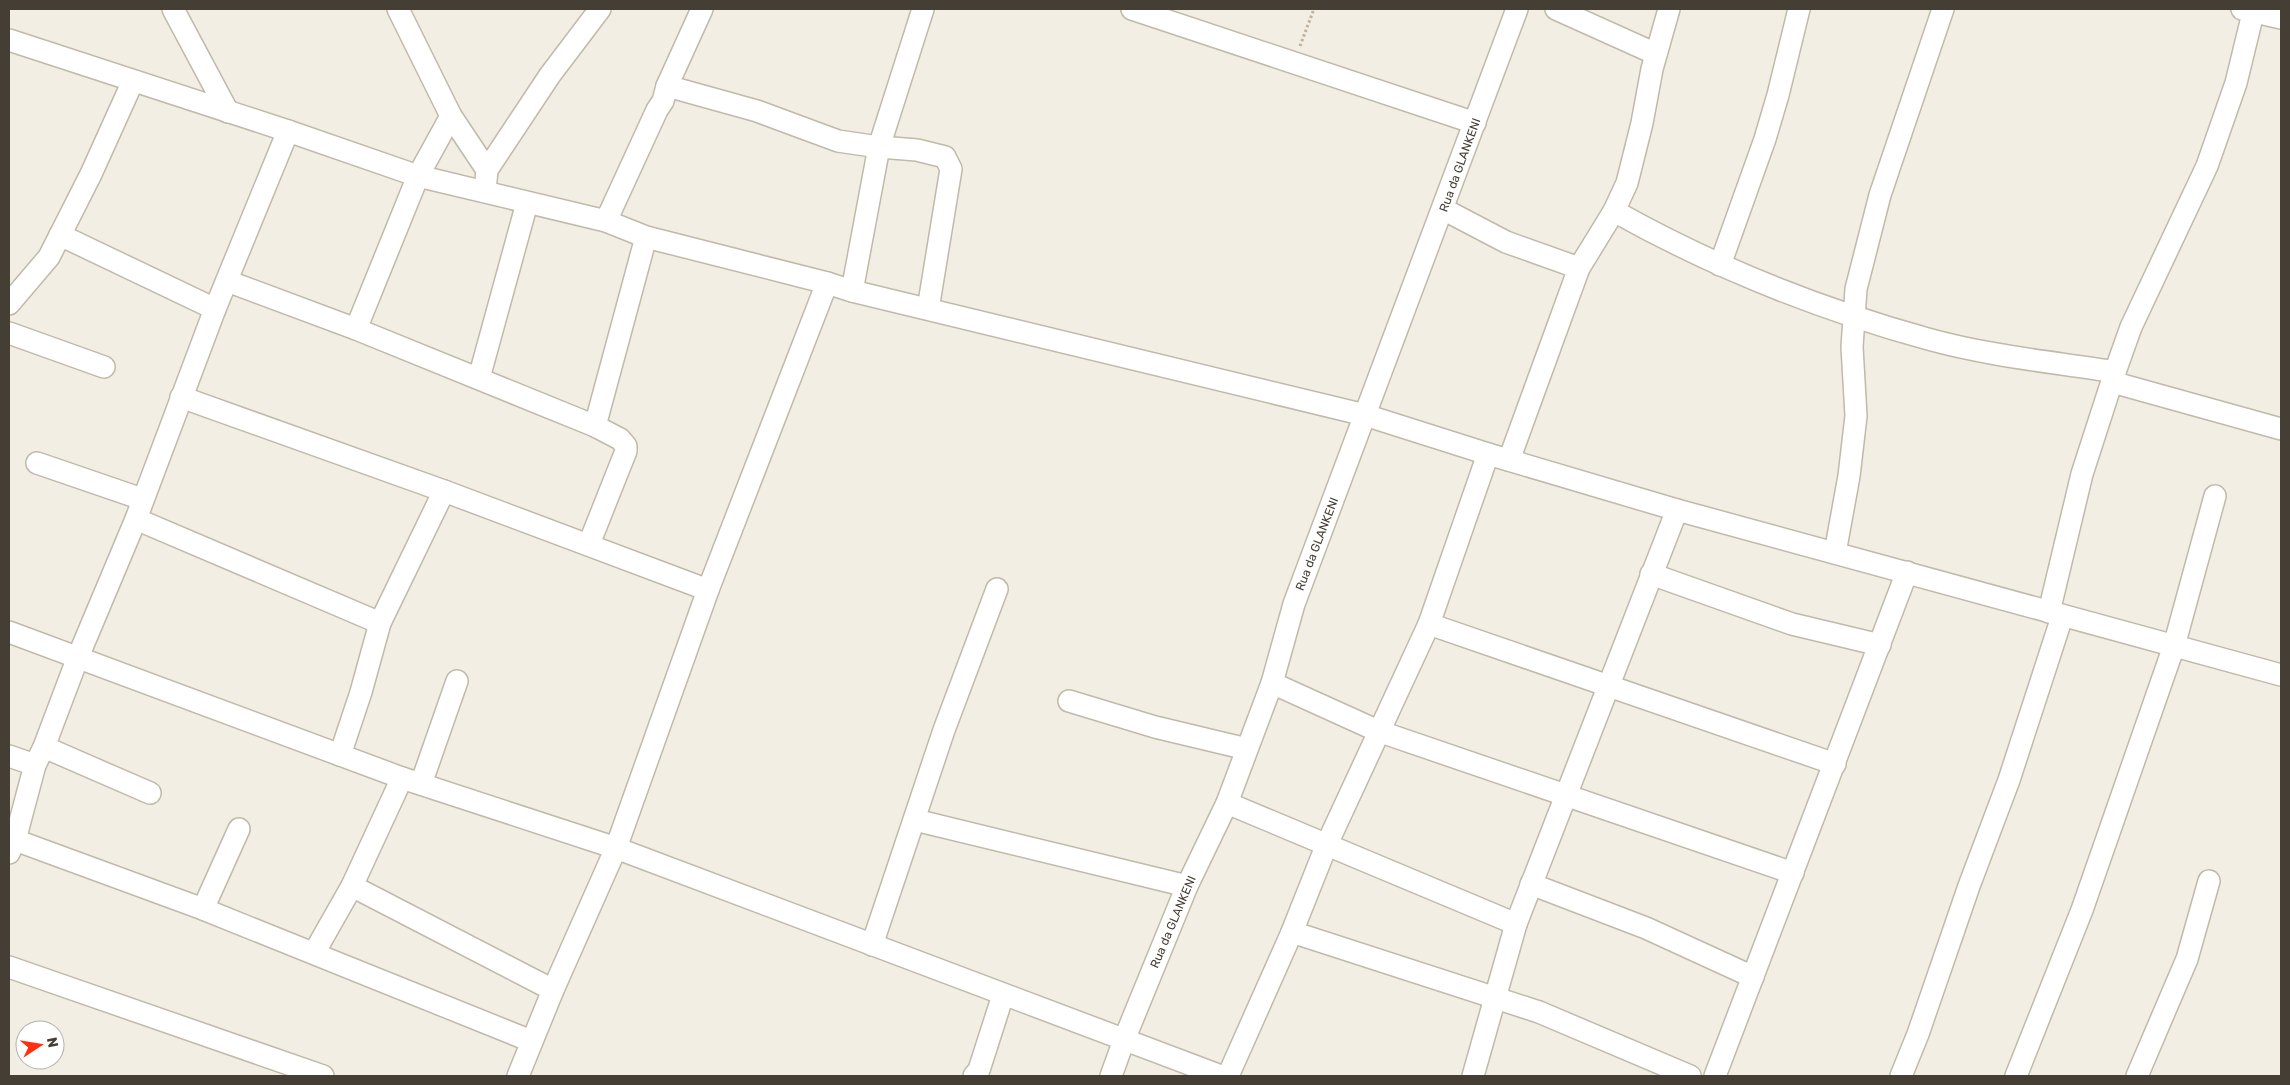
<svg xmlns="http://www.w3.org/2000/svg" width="2290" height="1085" font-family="Rubik,sans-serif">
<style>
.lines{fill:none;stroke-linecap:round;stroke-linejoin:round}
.minor-casing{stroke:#c1b9a9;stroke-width:24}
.path{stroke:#c1b197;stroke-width:3;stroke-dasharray:2.5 2.5;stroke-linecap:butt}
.minor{stroke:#fff;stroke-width:21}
.labels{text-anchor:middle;stroke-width:4;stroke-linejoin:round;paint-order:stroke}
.street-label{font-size:12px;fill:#453e34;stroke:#fff}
</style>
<rect width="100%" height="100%" fill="#f3eee4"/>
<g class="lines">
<defs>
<g id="minor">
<polyline points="173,9 228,112"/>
<polyline points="398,9 451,116 487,170 485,191"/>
<polyline points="1132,9 1475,123"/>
<polyline points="1556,9 1656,54"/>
<polyline points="2242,9 2281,18"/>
<polyline points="9,40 288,131 418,176 606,221 646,237 827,283 852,291 1365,415 1488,454 1677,510 2281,675"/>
<polyline points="667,86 757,111 838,141 879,147 917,150 945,157 951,169 928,309"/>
<polyline points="487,170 550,75 600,9"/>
<polyline points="1443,209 1506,242 1579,268"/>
<path d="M1614,211C1712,266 1819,309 1928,339C1989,356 2053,362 2115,372"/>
<polyline points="606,221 657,110 663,101 667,86 702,9"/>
<polyline points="60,235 215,309"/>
<polyline points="1720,265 1765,139 1778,95 1799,9"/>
<polyline points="227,281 356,329 595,426 620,439 626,446 626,451 589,544"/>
<polyline points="852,291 879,147 923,9"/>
<polyline points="9,304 49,257 91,174 133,81"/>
<polyline points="356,329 418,176 451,116"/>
<polyline points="9,333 104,367"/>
<polyline points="479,378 527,203"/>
<polyline points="2112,382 2281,429"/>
<polyline points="181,397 444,491 708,590"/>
<polyline points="595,426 646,237"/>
<polyline points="1509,460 1579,268 1614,211 1627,183 1642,123 1652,69 1669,9"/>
<polyline points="37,463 142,499"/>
<polyline points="136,519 380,623"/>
<polyline points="1835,553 1849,476 1856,416 1852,347 1856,289 1880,195 1943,9"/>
<polyline points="1651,574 1792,624 1880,645"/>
<polyline points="2049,612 2082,474 2115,372 2131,327 2207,166 2236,83 2254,9"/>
<polyline points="1429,624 1835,764"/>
<polyline points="9,632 402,778 616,848 1221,1076"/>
<polyline points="1272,683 1378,731 1793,873"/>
<polyline points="1069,701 1155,727 1247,749"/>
<polyline points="44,747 150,793"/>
<polyline points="340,755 361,692 380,623 444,491"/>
<polyline points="9,756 35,765"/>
<polyline points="421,784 457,681"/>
<polyline points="1227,803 1516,924"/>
<polyline points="915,820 1187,886"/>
<polyline points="15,840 203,909 531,1041"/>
<polyline points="9,853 15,840 35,765 44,747 78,657 136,519 215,309 288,131"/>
<polyline points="1531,884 1646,928 1753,977"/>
<polyline points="352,886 553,990"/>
<polyline points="203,909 239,829"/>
<polyline points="1292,932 1539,1012 1690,1076"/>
<polyline points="872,945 944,730 997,589"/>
<polyline points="314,953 352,886 402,778"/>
<polyline points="9,967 323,1076"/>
<polyline points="518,1076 553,990 616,848 708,590 827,283"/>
<polyline points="974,1076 979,1070 1003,995"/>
<polyline points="1111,1076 1124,1040 1187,886 1227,803 1272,683 1294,604 1517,9"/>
<polyline points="1228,1076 1292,932 1327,844 1429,624 1488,454"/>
<polyline points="1473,1076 1516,924 1677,510"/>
<polyline points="1715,1076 1907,572"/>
<polyline points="1901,1076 1918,1034 1969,886 2009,780 2062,617"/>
<polyline points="2016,1076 2082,910 2174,646 2215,496"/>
<polyline points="2137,1076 2187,959 2209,881"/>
</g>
</defs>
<!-- minor casing -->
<use href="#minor" class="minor-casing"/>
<!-- path -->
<polyline class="path" points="1300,46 1314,9"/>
<!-- minor -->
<use href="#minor" class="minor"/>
</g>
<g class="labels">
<!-- street labels -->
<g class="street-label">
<text transform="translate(1460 165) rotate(-70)" y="4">Rua da GLANKENI</text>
<text transform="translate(1317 544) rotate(-69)" y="4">Rua da GLANKENI</text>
<text transform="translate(1173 922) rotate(-67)" y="4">Rua da GLANKENI</text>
</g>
</g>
<!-- border -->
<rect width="2290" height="1085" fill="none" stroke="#453e34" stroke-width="20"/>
<!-- north arrow -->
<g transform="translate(40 1045) rotate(78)"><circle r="24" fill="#ffffff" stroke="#b5b2ae"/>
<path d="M0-4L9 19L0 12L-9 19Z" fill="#ff2f0f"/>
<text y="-8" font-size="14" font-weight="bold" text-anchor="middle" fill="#453e34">N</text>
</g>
</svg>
